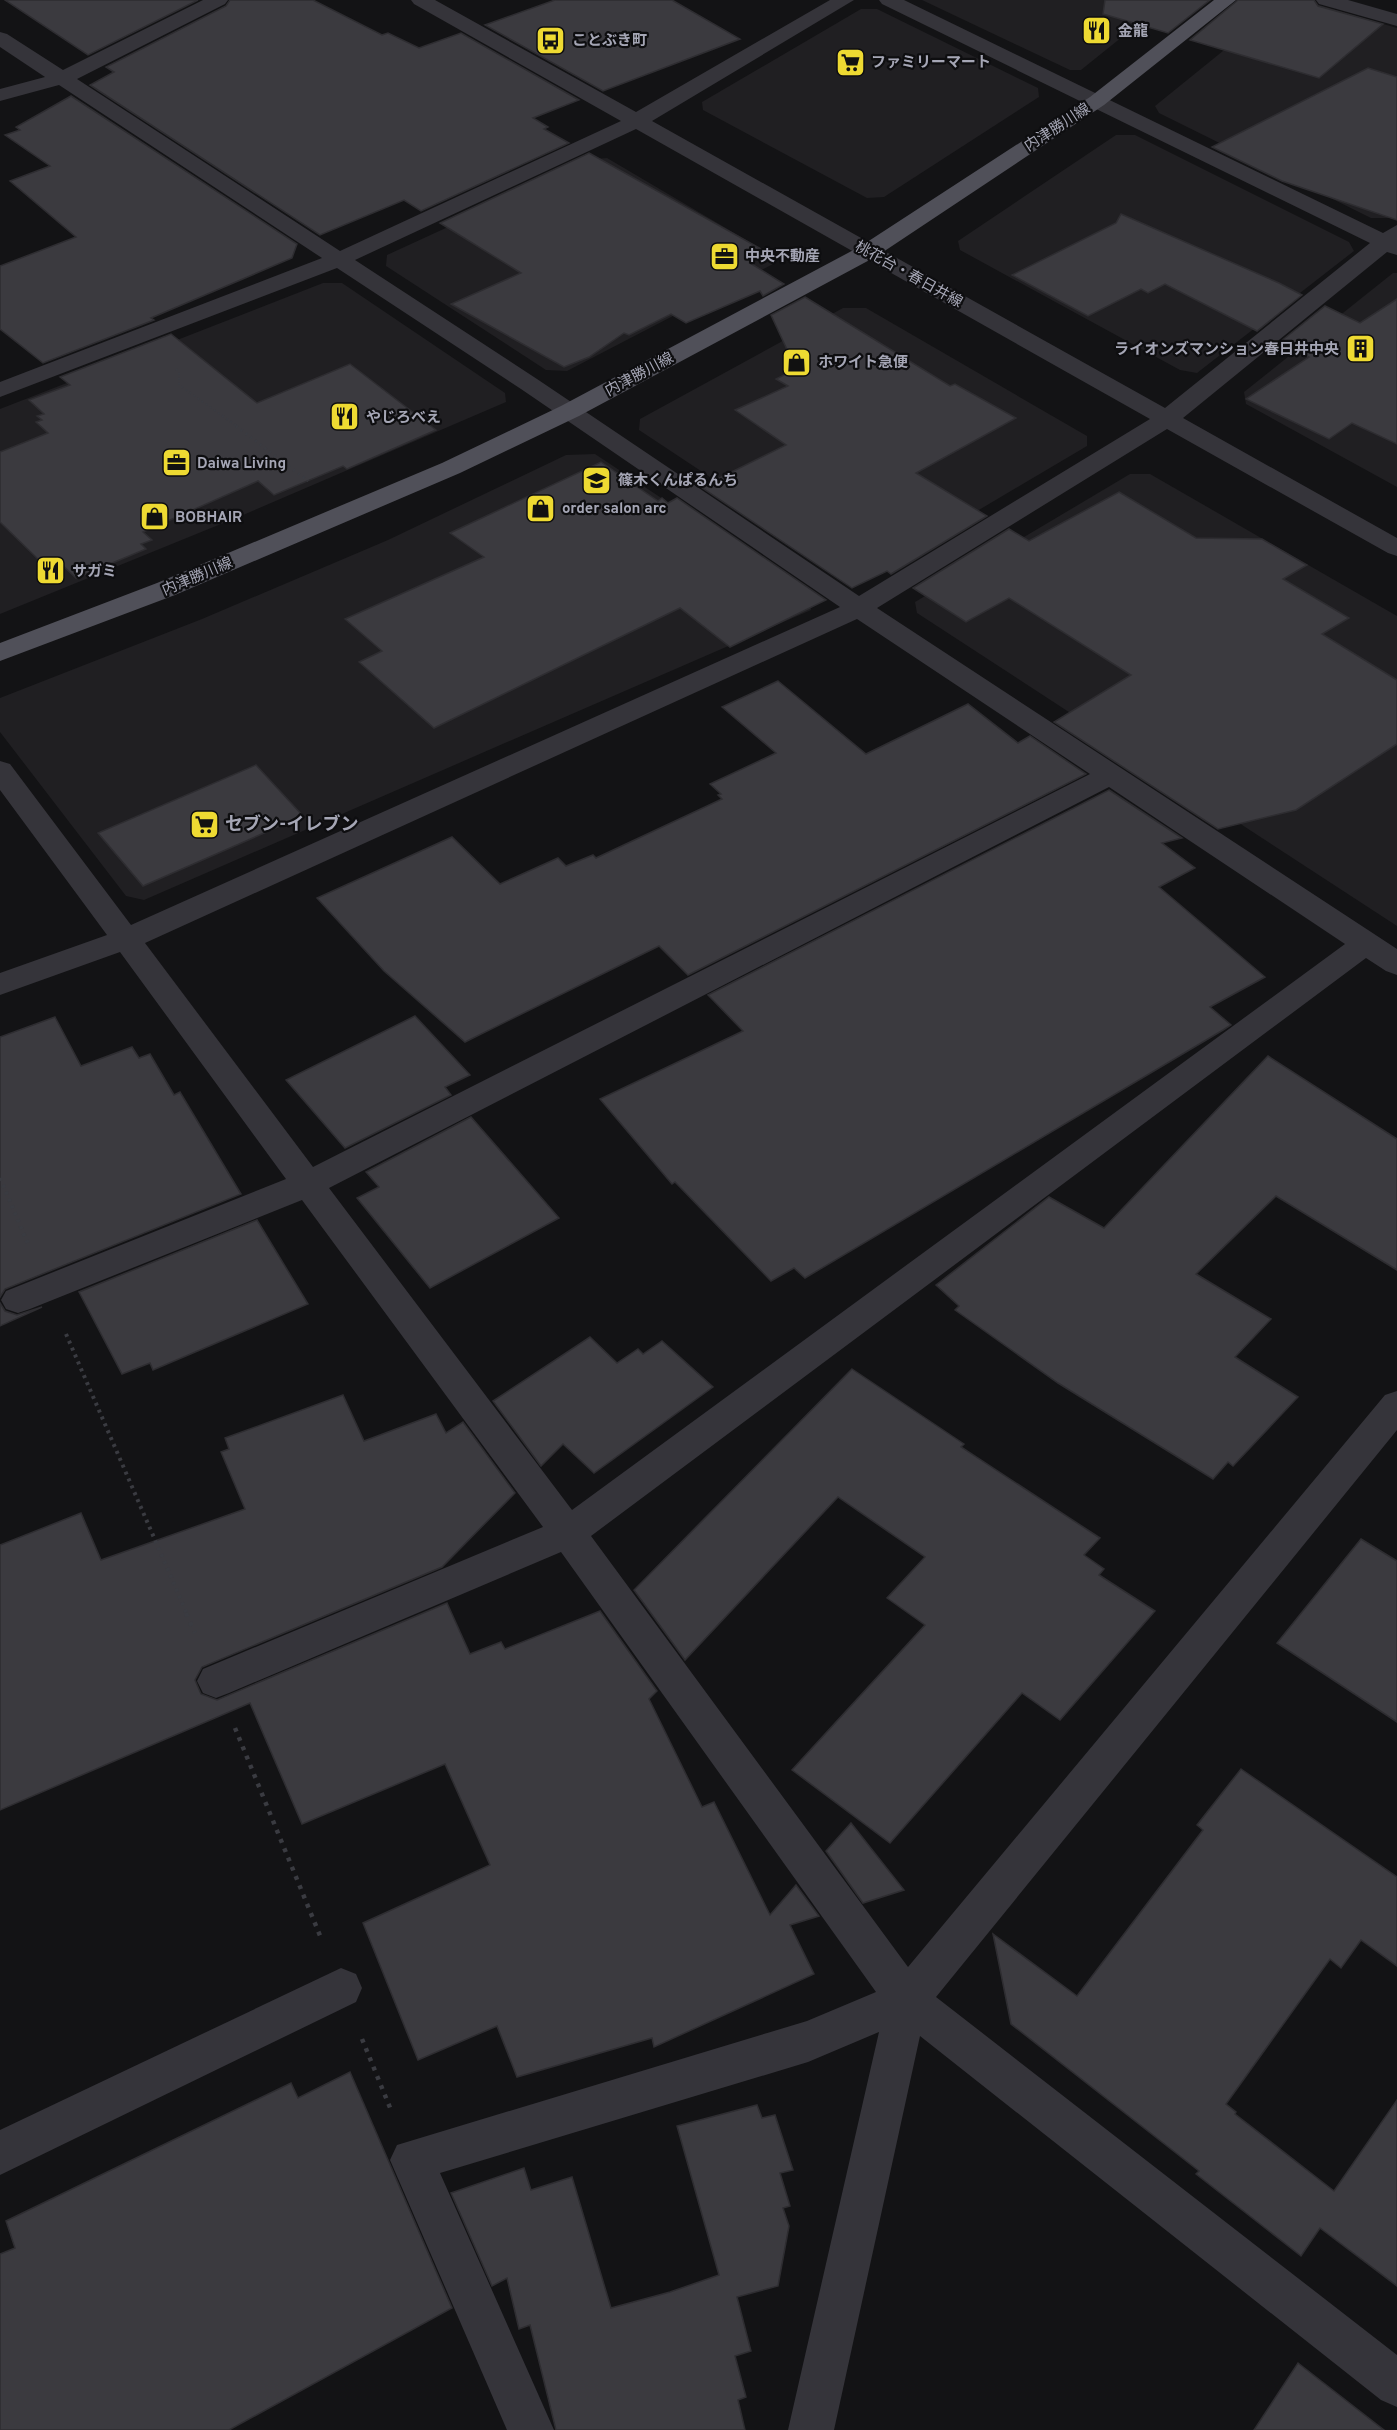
<svg xmlns="http://www.w3.org/2000/svg" width="1397" height="2430" font-family="Overpass,'Noto Sans JP',sans-serif">
<style>
.built{fill:#201f22}
.building{fill:#3b3a3f;stroke:#2e2d31;stroke-width:1.5}
.lines{fill:none;stroke-linecap:round;stroke-linejoin:round}
.path-far3{stroke:#3a3b41;stroke-width:2;stroke-dasharray:2 3;stroke-linecap:butt}
.path-far2{stroke:#3a3b41;stroke-width:3;stroke-dasharray:2 4;stroke-linecap:butt}
.path-far1{stroke:#3a3b41;stroke-width:4;stroke-dasharray:3 4.5;stroke-linecap:butt}
.path{stroke:#3a3b41;stroke-width:4.5;stroke-dasharray:4 6;stroke-linecap:butt}
.minor{fill:#35343a;fill-rule:evenodd}
.major{fill:#505059;fill-rule:evenodd}
.labels{text-anchor:middle;stroke-width:4.5;stroke-linejoin:round;paint-order:stroke}
.far-poi-label{font-size:15px;font-weight:bold;fill:#a5a6b5;stroke:#0e0e10;text-anchor:start}
.far-street-label{font-size:15px;fill:#a5a6b5;stroke:#0e0e10}
.poi-label{font-size:18px;font-weight:bold;fill:#a5a6b5;stroke:#0e0e10;text-anchor:start}
</style>
<rect width="100%" height="100%" fill="#131315"/>
<!-- built -->
<g class="built">
<polygon points="922,0 1168,0 1081,70 1070,70"/>
<polygon points="1286,0 1302,0 1397,28 1397,209 1388,218 1371,218 1159,113 1155,106"/>
<polygon points="861,9 877,9 1038,88 1039,97 884,197 867,198 703,110 702,102"/>
<polygon points="1116,135 1135,135 1349,242 1354,251 1197,373 1180,370 960,250 958,241"/>
<polygon points="607,158 770,254 773,264 567,371 546,370 386,266 387,255 596,159"/>
<polygon points="1393,273 1397,273 1397,487 1246,404 1244,392"/>
<polygon points="323,283 342,283 505,393 506,402 243,515 0,614 0,409"/>
<polygon points="843,308 866,308 1087,436 1087,446 874,572 855,573 639,430 640,419"/>
<polygon points="595,454 809,596 811,610 144,900 126,896 0,732 0,698 202,619 388,540 566,455"/>
<polygon points="1130,474 1150,474 1397,616 1397,926 917,613 915,602"/>
</g>
<!-- building -->
<g class="building">
<polygon points="5,0 198,0 88,55"/>
<polygon points="230,0 313,0 382,35 388,33 419,48 461,33 579,100 533,118 548,127 544,129 569,143 421,211 404,200 320,235 90,85 114,72 106,67 226,6"/>
<polygon points="555,0 672,0 740,39 603,91 485,25"/>
<polygon points="1105,0 1210,0 1168,33 1103,14"/>
<polygon points="1238,0 1314,0 1318,6 1383,24 1319,78 1190,40"/>
<polygon points="1368,68 1397,77 1397,220 1282,181 1212,147"/>
<polygon points="71,96 297,244 292,258 151,318 154,320 43,363 0,329 0,266 76,237 10,181 50,166 5,135 20,130 16,127"/>
<polygon points="589,153 770,254 750,263 784,284 763,296 760,291 686,323 671,314 629,335 624,333 589,357 564,367 451,304 521,273 440,223"/>
<polygon points="1121,214 1279,283 1302,295 1257,331 1165,284 1148,293 1141,289 1088,316 1012,275 1116,223"/>
<polygon points="805,297 950,386 955,384 1016,418 916,473 987,516 891,574 887,571 852,588 701,487 786,445 735,410 788,386 776,379 796,369 771,315"/>
<polygon points="1397,299 1397,444 1352,423 1329,439 1246,399 1309,357 1280,342 1325,306 1360,323"/>
<polygon points="171,334 257,403 350,364 436,430 347,469 343,466 274,495 258,481 143,532 152,540 141,544 146,549 76,578 56,559 43,564 0,522 0,452 48,433 36,422 42,420 37,416 44,414 29,400 70,385 60,377"/>
<polygon points="601,462 658,501 662,498 668,503 677,498 826,600 730,647 680,608 434,728 359,662 382,651 345,619 484,557 450,533"/>
<polygon points="1119,492 1196,538 1262,539 1307,565 1283,579 1349,618 1322,634 1397,680 1397,744 1296,810 1218,829 1054,722 1131,675 1009,598 966,622 913,588 1009,529 1029,541"/>
<polygon points="778,681 866,754 968,704 1018,743 1030,736 1086,774 688,975 659,946 465,1042 384,971 317,898 452,837 500,884 558,858 566,866 593,855 596,858 722,799 718,795 721,794 710,784 776,753 722,707"/>
<polygon points="256,765 303,816 143,886 98,833"/>
<polygon points="1109,790 1182,838 1162,843 1195,868 1159,887 1265,977 1210,1007 1231,1025 1223,1030 805,1278 794,1268 771,1281 675,1182 672,1184 600,1099 743,1031 708,995"/>
<polygon points="415,1016 470,1075 445,1087 451,1095 345,1148 286,1080"/>
<polygon points="55,1017 81,1066 132,1047 139,1058 150,1054 174,1095 180,1092 241,1194 5,1289 0,1297 0,1037"/>
<polygon points="1268,1056 1397,1139 1397,1270 1276,1196 1196,1274 1271,1319 1235,1357 1298,1397 1233,1466 1228,1462 1213,1479 1058,1383 955,1310 959,1306 936,1285 1049,1197 1104,1228"/>
<polygon points="471,1117 559,1218 430,1288 357,1198 379,1187 366,1172"/>
<polygon points="257,1220 308,1304 153,1370 150,1363 122,1374 79,1292"/>
<polygon points="0,1303 5,1311 17,1315 42,1307 0,1326"/>
<polygon points="590,1337 617,1363 638,1349 643,1354 662,1341 713,1387 594,1473 563,1444 541,1466 493,1401"/>
<polygon points="852,1369 964,1444 961,1447 1100,1538 1084,1555 1104,1569 1099,1575 1155,1611 1060,1720 1022,1693 890,1843 792,1770 925,1625 887,1598 925,1557 838,1497 685,1660 634,1590"/>
<polygon points="343,1395 364,1441 436,1414 446,1433 463,1422 515,1493 442,1567 202,1667 195,1680 201,1694 217,1700 447,1603 470,1654 501,1642 505,1649 600,1611 657,1691 649,1699 702,1807 714,1802 770,1915 796,1885 819,1916 790,1925 814,1974 654,2047 652,2038 517,2077 497,2026 418,2060 363,1923 490,1865 445,1764 302,1824 250,1703 0,1810 0,1545 81,1513 101,1560 245,1509 221,1452 229,1449 225,1438"/>
<polygon points="1361,1539 1397,1561 1397,1722 1277,1643"/>
<polygon points="1241,1769 1397,1877 1397,1966 1361,1940 1341,1968 1330,1959 1226,2104 1236,2112 1235,2114 1334,2191 1397,2100 1397,2286 1320,2228 1301,2256 1196,2174 1199,2171 1011,2024 993,1934 1077,1996 1203,1830 1197,1825"/>
<polygon points="851,1823 904,1890 863,1903 826,1851"/>
<polygon points="350,2072 452,2308 229,2430 0,2430 0,2254 15,2248 6,2221 291,2083 298,2098"/>
<polygon points="757,2105 762,2118 775,2115 793,2170 780,2173 790,2206 783,2208 789,2226 778,2286 737,2297 751,2351 735,2356 746,2397 738,2400 745,2430 556,2430 530,2325 519,2329 507,2278 492,2286 451,2193 524,2168 531,2190 572,2177 611,2308 670,2292 719,2275 677,2126"/>
<polygon points="1298,2363 1384,2430 1254,2430"/>
</g>
<g class="lines">
<!-- path-far3 -->
<polyline class="path-far3" points="176,369 179,372 179,385 238,427"/>
<!-- path-far2 -->
<polyline class="path-far2" points="236,426 308,481"/>
<!-- path-far1 -->
<g class="path-far1">
<polyline points="0,1178 28,1244"/>
<polyline points="66,1334 187,1614"/>
</g>
<!-- path -->
<g class="path">
<polyline points="186,1613 195,1633"/>
<polyline points="235,1728 321,1938"/>
<polyline points="362,2039 391,2110"/>
</g>
<!-- minor -->
<g class="minor">
<path d="M203,0H228L225,4L77,79L340,251L621,121L414,4L411,0H435L636,112L830,0H854L652,121L1165,408L1370,243L882,4L879,0H904L1383,233L1397,225V255L1387,252L1183,418L1397,538V556L1388,553L1167,429L877,608L1397,949V975L1386,971L1366,958L591,1536L908,1967L1385,1395L1397,1391V1430L936,1997L1397,2355V2407L1381,2400L920,2036L834,2430H788L879,2032L808,2062L440,2173L554,2430H507L390,2160L397,2145L807,2021L876,1992L561,1552L229,1693L216,1698L203,1693L197,1681L203,1669L543,1527L302,1200L30,1309L18,1313L6,1309L1,1300L6,1291L286,1179L120,952L0,995V973L107,935L0,790V761L10,764L131,925L840,607L521,389L337,268L0,397V382L322,258L59,85L0,101V89L45,77L0,47V32L7,34L63,70ZM636,129L1150,419L859,596L537,379L355,260ZM857,619L1090,774L313,1167L145,943ZM1109,787L1345,944L572,1510L329,1188Z"/>
<polygon points="1316,0 1348,0 1397,14 1397,26 1319,4"/>
<polygon points="341,1968 356,1974 362,1988 356,2002 0,2175 0,2130"/>
</g>
<!-- major -->
<polygon class="major" points="1214,0 1236,0 1104,105 877,256 579,416 460,473 175,595 0,661 0,643 157,583 442,463 561,406 861,246 1090,97"/>
</g>
<!-- icons -->
<defs>
<symbol id="restaurant-square" viewBox="-11 -11 22 22"><rect x="-9" y="-9" width="18" height="18" rx="4" fill="#eeda32" stroke="#0e0e10"/><path d="M-5-6h1v4h1v-4h1v4h1v-4h1v5L-1.5 .5V6h-2V.5L-5-1ZM5-6V6H3V1.5H1.5Q1.5-4 5-6Z" fill="#111"/></symbol>
<symbol id="bus-square" viewBox="-11 -11 22 22"><rect x="-9" y="-9" width="18" height="18" rx="4" fill="#eeda32" stroke="#0e0e10"/><path d="M-5-6H5V4H4V6H2V4H-2V6H-4V4H-5ZM-3.5-4V0h7V-4ZM-3.5 1.2v1.5H-2V1.2ZM2 1.2v1.5H3.5V1.2Z" fill="#111"/></symbol>
<symbol id="supermarket-square" viewBox="-11 -11 22 22"><rect x="-9" y="-9" width="18" height="18" rx="4" fill="#eeda32" stroke="#0e0e10"/><path d="M-6-5.5h2.5l.6 2H6L4.5 2H-2.5L-4.4-4H-6ZM-1.5 3.2a1.3 1.3 0 1 0 .1 0ZM3 3.2a1.3 1.3 0 1 0 .1 0Z" fill="#111"/></symbol>
<symbol id="office-square" viewBox="-11 -11 22 22"><rect x="-9" y="-9" width="18" height="18" rx="4" fill="#eeda32" stroke="#0e0e10"/><path d="M-6-3h4V-5.5h4V-3h4V5H-6ZM-1-4.5V-3h2v-1.5ZM-6 0V1H6V0Z" fill="#111"/></symbol>
<symbol id="building-square" viewBox="-11 -11 22 22"><rect x="-9" y="-9" width="18" height="18" rx="4" fill="#eeda32" stroke="#0e0e10"/><path d="M-4-6H4V6H1V3H-1V6H-4ZM-2.5-4.3h1.7v1.8h-1.7ZM.8-4.3h1.7v1.8H.8ZM-2.5-1h1.7V.8h-1.7ZM.8-1h1.7V.8H.8Z" fill="#111"/></symbol>
<symbol id="shop-square" viewBox="-11 -11 22 22"><rect x="-9" y="-9" width="18" height="18" rx="4" fill="#eeda32" stroke="#0e0e10"/><path d="M-5-2.5h2.3a2.7 3.5 0 0 1 5.4 0H5L5.5 6h-11ZM-1.5-2.5h3a1.5 2.3 0 0 0-3 0Z" fill="#111"/></symbol>
<symbol id="school-square" viewBox="-11 -11 22 22"><rect x="-9" y="-9" width="18" height="18" rx="4" fill="#eeda32" stroke="#0e0e10"/><path d="M0-5L7-2L0 1L-7-2ZM-4 1L0 2.5L4 1V4Q0 6-4 4Z" fill="#111"/></symbol>
</defs>
<g fill-rule="evenodd">
<use href="#restaurant-square" x="1080" y="14" width="33" height="33"/>
<use href="#bus-square" x="534" y="24" width="33" height="33"/>
<use href="#supermarket-square" x="834" y="46" width="33" height="33"/>
<use href="#office-square" x="708" y="240" width="33" height="33"/>
<use href="#building-square" x="1344" y="332" width="33" height="33"/>
<use href="#shop-square" x="780" y="346" width="33" height="33"/>
<use href="#restaurant-square" x="328" y="400" width="33" height="33"/>
<use href="#office-square" x="160" y="446" width="33" height="33"/>
<use href="#school-square" x="580" y="464" width="33" height="33"/>
<use href="#shop-square" x="524" y="492" width="33" height="33"/>
<use href="#shop-square" x="138" y="500" width="33" height="33"/>
<use href="#restaurant-square" x="34" y="554" width="33" height="33"/>
<use href="#supermarket-square" x="188" y="808" width="33" height="33"/>
</g>
<g class="labels">
<!-- far-poi labels -->
<g class="far-poi-label">
<text x="1118" y="36">金龍</text>
<text x="572" y="45">ことぶき町</text>
<text x="871" y="67">ファミリーマート</text>
<text x="745" y="261">中央不動産</text>
<text x="1339" y="354" text-anchor="end">ライオンズマンション春日井中央</text>
<text x="818" y="367">ホワイト急便</text>
<text x="366" y="422">やじろべえ</text>
<text x="197" y="468">Daiwa Living</text>
<text x="618" y="485">篠木くんぱるんち</text>
<text x="562" y="513">order salon arc</text>
<text x="175" y="522">BOBHAIR</text>
<text x="72" y="576">サガミ</text>
</g>
<!-- far-street labels -->
<g class="far-street-label">
<text transform="translate(1057 127) rotate(-33)" y="5">内津勝川線</text>
<text transform="translate(909 274) rotate(29)" y="5">桃花台・春日井線</text>
<text transform="translate(639 374) rotate(-28)" y="5">内津勝川線</text>
<text transform="translate(197 576) rotate(-23)" y="5">内津勝川線</text>
</g>
<!-- poi labels -->
<g class="poi-label">
<text x="225" y="830">セブン-イレブン</text>
</g>
</g>
</svg>
